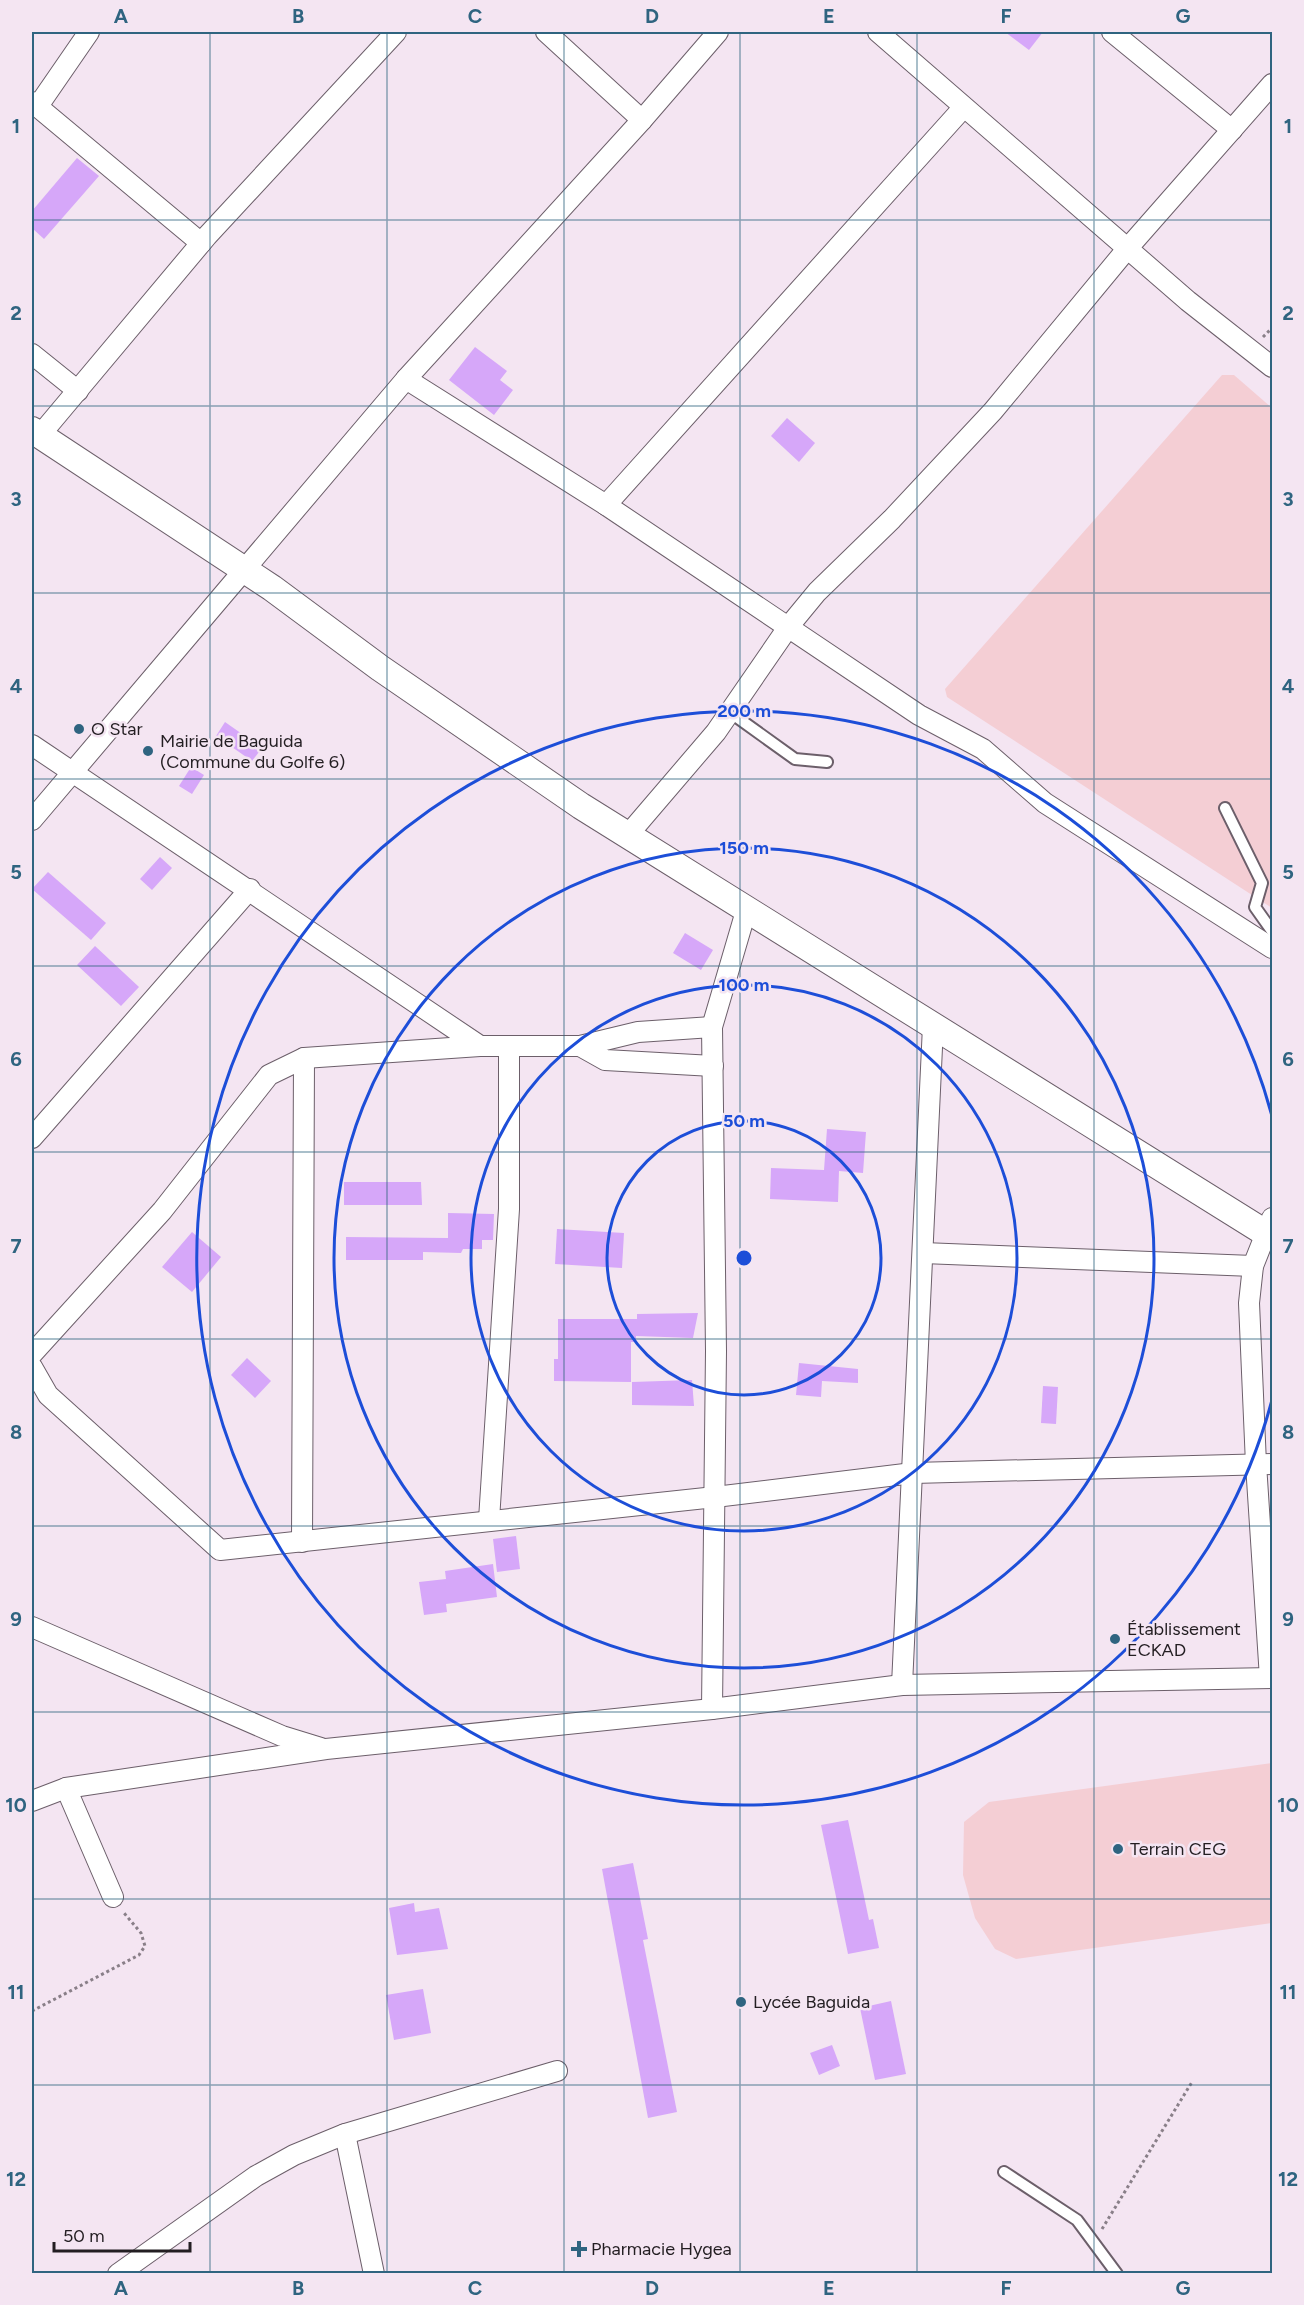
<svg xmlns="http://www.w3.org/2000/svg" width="1304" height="2305" font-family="Figtree,sans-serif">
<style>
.green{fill:#f4ced4}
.building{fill:#d6a7f9}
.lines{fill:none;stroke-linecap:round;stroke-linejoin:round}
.service-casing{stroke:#6c5f6a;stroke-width:14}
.minor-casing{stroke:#6c5f6a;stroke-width:22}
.tertiary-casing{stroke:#6c5f6a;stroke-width:28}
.path{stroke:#897f88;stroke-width:3;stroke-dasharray:3 3;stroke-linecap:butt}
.service{stroke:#fff;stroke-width:10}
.minor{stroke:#fff;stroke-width:20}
.tertiary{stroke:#fff;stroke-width:26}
.grid{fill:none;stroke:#2f6480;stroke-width:1.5;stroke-opacity:0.55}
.ring{fill:none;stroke:#1d4ed8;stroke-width:3}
.poi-dot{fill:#2f6480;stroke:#f4e5f2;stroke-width:2}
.labels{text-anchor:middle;stroke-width:5;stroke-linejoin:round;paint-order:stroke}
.poi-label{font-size:18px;fill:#231e22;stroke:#f4e5f2;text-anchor:start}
.centre{fill:#1d4ed8;stroke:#f4e5f2;stroke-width:3}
.ring-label{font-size:18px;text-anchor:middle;font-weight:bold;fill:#1d4ed8;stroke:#f4e5f2;stroke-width:5;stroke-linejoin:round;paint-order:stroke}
.neatline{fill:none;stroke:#2f6480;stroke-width:2}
.grid-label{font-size:20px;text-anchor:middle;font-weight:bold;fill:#2f6480}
</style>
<rect width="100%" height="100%" fill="#f4e5f2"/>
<!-- green -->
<g class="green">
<polygon points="1222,375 1234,375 1272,408 1272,908 947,697 945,689"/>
<polygon points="1272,1763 1272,1923 1016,1959 995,1949 975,1918 963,1875 964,1822 989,1802"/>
</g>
<!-- building -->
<g class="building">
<polygon points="1005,32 1043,32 1029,50"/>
<polygon points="77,158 99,176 44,239 32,228 32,211"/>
<polygon points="475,347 507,371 500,380 513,390 494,415 449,380"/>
<polygon points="787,418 815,443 799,462 771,436"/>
<polygon points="225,722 262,748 252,761 216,736"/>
<polygon points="191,767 204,775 192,794 179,786"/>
<polygon points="160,857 172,868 152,890 140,879"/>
<polygon points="48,872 106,923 91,940 32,889"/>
<polygon points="685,933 713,950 701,970 673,953"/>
<polygon points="95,946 139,987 121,1006 77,965"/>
<polygon points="827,1129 866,1132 863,1173 839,1171 838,1202 770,1199 771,1168 824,1170"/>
<polygon points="344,1182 421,1182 422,1205 344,1205"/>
<polygon points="448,1213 494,1214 493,1240 482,1240 482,1249 463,1249 461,1253 423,1252 423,1260 346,1260 346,1237 448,1238"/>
<polygon points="557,1229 624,1233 622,1268 555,1264"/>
<polygon points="192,1232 221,1257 192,1292 162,1267"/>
<polygon points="698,1313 693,1338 636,1336 636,1342 631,1342 631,1382 554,1381 554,1359 558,1359 558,1319 637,1319 637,1314"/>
<polygon points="247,1358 271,1381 255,1398 231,1375"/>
<polygon points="799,1363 858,1369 858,1383 822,1381 821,1397 796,1395"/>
<polygon points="692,1380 694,1406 632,1405 632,1382"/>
<polygon points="1043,1386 1058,1387 1056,1424 1041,1423"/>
<polygon points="516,1536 520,1569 497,1572 493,1539"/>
<polygon points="493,1564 497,1597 446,1604 447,1612 424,1615 419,1582 446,1579 445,1571"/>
<polygon points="848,1820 869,1920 873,1919 879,1948 848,1954 821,1825"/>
<polygon points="633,1863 648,1939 643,1940 677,2112 648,2118 602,1869"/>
<polygon points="414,1903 415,1912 439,1908 448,1949 397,1955 389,1908"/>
<polygon points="423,1989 431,2033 394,2040 386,1995"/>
<polygon points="891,2001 906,2074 875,2080 860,2008"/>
<polygon points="832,2045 840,2066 819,2075 810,2053"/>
</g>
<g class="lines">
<defs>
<g id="service">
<polyline points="731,713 795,759 827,762"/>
<polyline points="1225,808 1262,883 1255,907 1272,931"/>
<polyline points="1004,2172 1077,2220 1117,2274"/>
</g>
<g id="minor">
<polyline points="546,32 642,120"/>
<polyline points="878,32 1188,301 1272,367"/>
<polyline points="1112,32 1232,130"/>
<polyline points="32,102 201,243"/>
<polyline points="38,106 89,32"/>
<polyline points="32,354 78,391"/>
<polyline points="406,379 606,505 919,715 983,749 1045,803 1272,948"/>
<polyline points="41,434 207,236 396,32"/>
<polyline points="606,505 963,108"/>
<polyline points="32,745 480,1046"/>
<polyline points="32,820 406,379 642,120 718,32"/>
<polyline points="627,836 716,732 789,626 817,592 892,519 993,411 1127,249 1272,84"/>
<polyline points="580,1046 605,1060 713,1066"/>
<polyline points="32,1138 250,889"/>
<polyline points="923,1253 1253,1266"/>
<polyline points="32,1354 162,1211 269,1075 304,1058 480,1046 580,1046 638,1032 712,1027"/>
<polyline points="32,1367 48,1395 220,1550 715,1497 913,1473 1272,1464"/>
<polyline points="489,1520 509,1209 509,1047"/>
<polyline points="302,1542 304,1058"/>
<polyline points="32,1627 282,1736 321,1748"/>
<polyline points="1270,1678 1256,1464 1249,1303 1253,1266 1272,1218"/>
<polyline points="902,1685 933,1026"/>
<polyline points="712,1709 716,1351 712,1027 746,911"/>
<polyline points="66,1788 113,1897"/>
<polyline points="32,1801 66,1788 326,1749 712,1709 902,1685 1272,1678"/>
<polyline points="345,2134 374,2274"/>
<polyline points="118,2274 256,2176 294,2155 345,2134 557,2071"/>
</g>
<polyline id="tertiary" points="32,430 272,588 380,668 581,806 1272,1237"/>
</defs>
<!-- service casing -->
<use href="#service" class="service-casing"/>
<!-- minor casing -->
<use href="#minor" class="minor-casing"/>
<!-- tertiary casing -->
<use href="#tertiary" class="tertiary-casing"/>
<!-- path -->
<g class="path">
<polyline points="1263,337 1272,328"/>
<polyline points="32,2011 139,1955 145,1946 141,1933 124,1913"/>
<polyline points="1102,2229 1192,2082"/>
</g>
<!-- service -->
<use href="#service" class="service"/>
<!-- minor -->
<use href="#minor" class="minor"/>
<!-- tertiary -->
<use href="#tertiary" class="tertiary"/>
</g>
<!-- grid -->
<path class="grid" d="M210,32V2274M387,32V2274M564,32V2274M740,32V2274M917,32V2274M1094,32V2274M32,220H1272M32,406H1272M32,593H1272M32,779H1272M32,966H1272M32,1152H1272M32,1339H1272M32,1526H1272M32,1712H1272M32,1899H1272M32,2085H1272"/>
<!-- distance rings -->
<g class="ring">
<circle cx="744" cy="1258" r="137"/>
<circle cx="744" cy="1258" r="273"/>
<circle cx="744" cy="1258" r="410"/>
<path d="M1272 1400A547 547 0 1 1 1272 1116"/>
</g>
<!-- markers -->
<g class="poi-dot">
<circle cx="79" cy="729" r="6"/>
<circle cx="148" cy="751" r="6"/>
<circle cx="1115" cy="1639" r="6"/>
<circle cx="1118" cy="1849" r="6"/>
<circle cx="741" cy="2002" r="6"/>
<path d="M576 2240h6v6h6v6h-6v6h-6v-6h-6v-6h6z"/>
</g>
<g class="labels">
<!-- poi labels -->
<g class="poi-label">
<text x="91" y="735">O Star</text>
<text x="160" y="747">Mairie de Baguida<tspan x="160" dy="21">(Commune du Golfe 6)</tspan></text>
<text x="1127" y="1635">Établissement<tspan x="1127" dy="21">ECKAD</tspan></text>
<text x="1130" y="1855">Terrain CEG</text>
<text x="753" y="2008">Lycée Baguida</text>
<text x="591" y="2255">Pharmacie Hygea</text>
</g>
</g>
<circle cx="744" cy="1258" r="9" class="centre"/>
<g class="ring-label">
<text x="744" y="717">200 m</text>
<text x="744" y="854">150 m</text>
<text x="744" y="991">100 m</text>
<text x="744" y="1127">50 m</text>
</g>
<!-- border -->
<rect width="1304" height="2305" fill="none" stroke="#f4e5f2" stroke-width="66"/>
<!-- scale -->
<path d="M54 2242v9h136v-9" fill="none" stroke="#231e22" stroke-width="3"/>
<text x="63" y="2242" font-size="18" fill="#231e22" stroke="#f4e5f2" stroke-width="4.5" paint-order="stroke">50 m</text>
<rect x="33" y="33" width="1238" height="2239" class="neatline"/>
<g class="grid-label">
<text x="121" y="23">A</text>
<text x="298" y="23">B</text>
<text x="475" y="23">C</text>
<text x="652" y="23">D</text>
<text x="829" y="23">E</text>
<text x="1006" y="23">F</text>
<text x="1183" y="23">G</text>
<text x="16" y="133">1</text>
<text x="1288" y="133">1</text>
<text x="16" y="320">2</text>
<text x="1288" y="320">2</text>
<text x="16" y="506">3</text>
<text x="1288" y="506">3</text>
<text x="16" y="693">4</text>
<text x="1288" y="693">4</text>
<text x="16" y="879">5</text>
<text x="1288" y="879">5</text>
<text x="16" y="1066">6</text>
<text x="1288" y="1066">6</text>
<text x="16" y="1253">7</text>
<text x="1288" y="1253">7</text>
<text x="16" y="1439">8</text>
<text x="1288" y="1439">8</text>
<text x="16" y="1626">9</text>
<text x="1288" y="1626">9</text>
<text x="16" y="1812">10</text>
<text x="1288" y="1812">10</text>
<text x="16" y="1999">11</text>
<text x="1288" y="1999">11</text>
<text x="16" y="2186">12</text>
<text x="1288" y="2186">12</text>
<text x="121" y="2295">A</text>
<text x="298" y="2295">B</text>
<text x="475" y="2295">C</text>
<text x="652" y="2295">D</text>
<text x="829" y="2295">E</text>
<text x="1006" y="2295">F</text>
<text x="1183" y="2295">G</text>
</g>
</svg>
